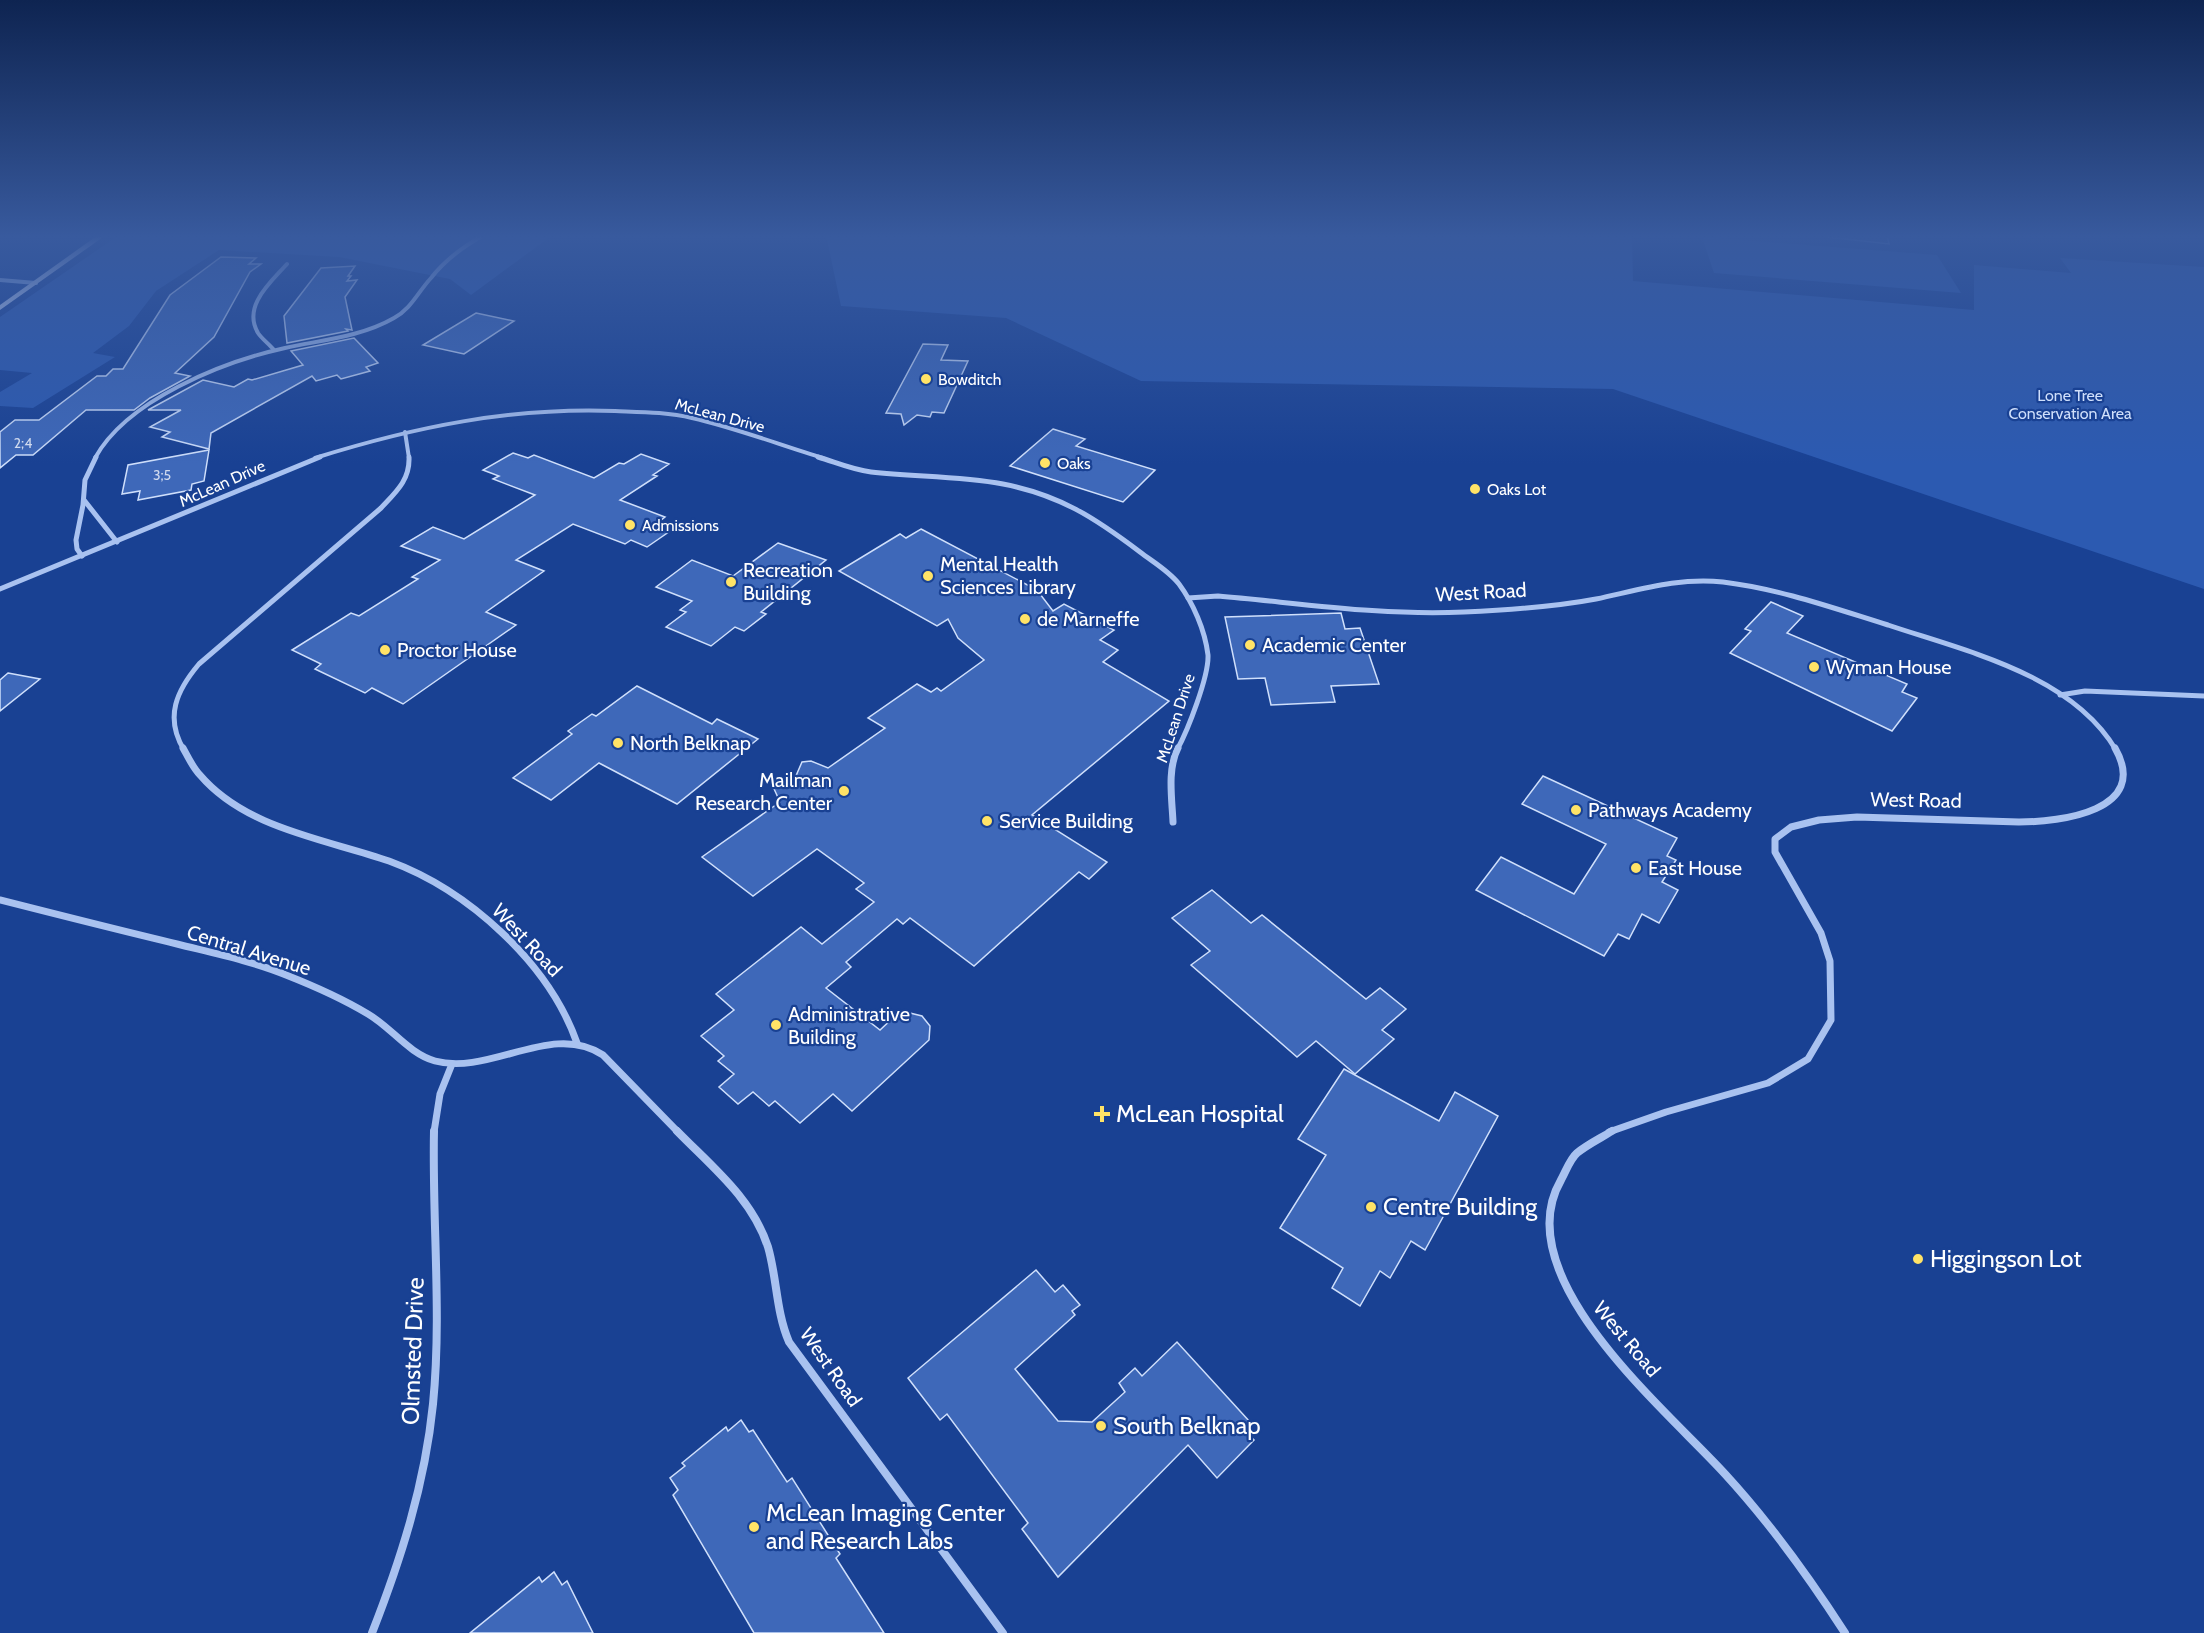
<svg xmlns="http://www.w3.org/2000/svg" width="2204" height="1633" font-family="Cabin,sans-serif">
<style>
.green{fill:#2c5ab1}
.water{fill:#2a4885;stroke:#9cbbf2;stroke-width:1.5}
.building{fill:#3e68b9;stroke:#cfdffb;stroke-width:1.5}
.lines{fill:none;stroke-linecap:round;stroke-linejoin:round}
.street-far3{stroke:#a9c2f0;stroke-width:4}
.street-far2{stroke:#a9c2f0;stroke-width:5}
.street-far1{stroke:#a9c2f0;stroke-width:7}
.street{stroke:#a9c2f0;stroke-width:8}
.secondary{fill:#d7e3fb;fill-rule:evenodd}
.poi-dot{fill:#ffe367;stroke:#194193;stroke-width:2}
.labels{text-anchor:middle;stroke-width:4.5;stroke-linejoin:round;paint-order:stroke}
.far-number-label{font-size:14px;fill:#cfd9ee}
.far-poi-label{font-size:16px;fill:#fff;stroke:#194193;text-anchor:start}
.far-park-label{font-size:16px;fill:#cfdffb;stroke:#194193}
.far-street-label{font-size:16px;fill:#fff;stroke:#194193}
.poi-label{font-size:20px;fill:#fff;stroke:#194193;text-anchor:start}
.street-label{font-size:20px;fill:#fff;stroke:#194193}
.near-poi-label{font-size:24px;fill:#fff;stroke:#194193;text-anchor:start}
.near-street-label{font-size:24px;fill:#fff;stroke:#194193}
</style>
<rect width="100%" height="100%" fill="#194193"/>
<!-- green -->
<g class="green">
<polygon points="119,235 544,235 550,237 471,295 450,279 339,257 219,250 156,291 129,326 93,353 115,357 33,408 0,406 0,392 32,373 0,370 0,317"/>
<polygon points="826,235 1632,235 1633,281 1974,310 1974,265 2071,273 2060,258 2204,267 2204,589 1613,389 1141,381 1006,318 841,306"/>
<polygon points="1702,237 1937,255 1961,293 1714,273"/>
</g>
<!-- water -->
<polygon class="water" points="1828,235 1887,235 1889,244 1828,237"/>
<!-- building -->
<g class="building">
<polygon points="221,257 256,258 249,264 261,264 250,272 214,337 175,373 190,376 150,398 134,410 86,410 33,455 16,455 0,468 0,432 15,420 39,420 97,376 106,376 113,369 123,369 170,295"/>
<polygon points="355,266 348,276 351,276 347,281 357,280 345,297 352,330 346,329 348,331 287,343 284,316 321,268"/>
<polygon points="476,313 514,321 464,354 423,345"/>
<polygon points="354,338 378,363 366,367 370,371 341,379 337,375 316,381 312,376 211,433 209,449 162,437 170,432 150,427 181,410 148,410 203,380 234,387 248,379 252,380 303,365 291,351"/>
<polygon points="923,344 948,345 941,360 968,361 944,413 932,412 930,417 917,415 904,425 901,414 886,413"/>
<polygon points="1053,429 1085,439 1076,446 1155,470 1123,502 1010,466"/>
<polygon points="209,450 204,481 192,484 191,490 138,500 140,491 122,494 128,465"/>
<polygon points="513,453 528,458 534,455 594,478 619,463 624,464 641,454 669,464 653,475 657,476 620,500 665,517 660,521 676,527 647,547 631,540 625,544 573,524 516,560 544,571 486,612 516,625 403,704 372,688 365,693 315,669 321,664 292,650 351,613 359,616 418,579 412,577 440,560 401,546 433,527 464,539 535,495 493,479 499,476 483,470"/>
<polygon points="921,529 1037,590 1053,611 1064,604 1114,630 1100,640 1118,650 1103,662 1169,701 1032,815 1107,862 1089,879 1079,872 974,966 910,918 903,924 897,919 846,962 851,967 826,988 880,1030 895,1016 910,1013 922,1016 930,1026 929,1040 852,1111 833,1094 800,1123 775,1101 769,1106 753,1092 738,1104 719,1087 734,1074 718,1061 724,1056 701,1036 734,1010 716,994 801,927 822,944 874,902 856,889 864,883 817,849 753,896 702,857 780,802 770,780 795,778 802,762 811,761 828,768 885,728 868,718 917,684 931,692 937,688 941,691 984,660 958,638 948,619 937,626 839,571 900,534 906,538"/>
<polygon points="778,543 826,560 761,612 766,614 744,631 735,627 711,646 666,627 686,612 680,610 692,601 656,587 692,560 733,576"/>
<polygon points="1771,602 1803,616 1787,633 1907,684 1902,692 1917,698 1892,731 1730,653 1751,631 1745,629"/>
<polygon points="1341,613 1345,629 1360,628 1379,684 1331,686 1335,702 1271,705 1265,678 1238,679 1225,617"/>
<polygon points="8,673 40,679 0,711 0,680"/>
<polygon points="637,686 712,724 717,719 758,739 677,804 599,763 551,800 513,778 572,734 568,731 592,714 596,716"/>
<polygon points="1543,776 1677,838 1667,856 1676,860 1662,882 1678,890 1659,923 1642,914 1629,939 1618,934 1604,956 1476,890 1501,857 1574,894 1606,844 1522,804"/>
<polygon points="1212,890 1251,923 1262,915 1366,999 1380,988 1406,1009 1382,1030 1394,1039 1355,1074 1316,1041 1297,1057 1191,965 1210,951 1172,918"/>
<polygon points="1344,1069 1439,1121 1455,1092 1498,1116 1425,1250 1411,1241 1390,1278 1380,1271 1360,1306 1332,1288 1343,1268 1280,1228 1326,1155 1298,1139"/>
<polygon points="1036,1270 1055,1292 1063,1285 1080,1305 1072,1311 1075,1315 1015,1369 1058,1421 1092,1422 1125,1392 1119,1383 1135,1368 1142,1376 1177,1342 1250,1422 1243,1429 1254,1440 1217,1478 1188,1445 1058,1577 1022,1529 1028,1523 947,1414 940,1420 908,1378"/>
<polygon points="741,1420 749,1432 753,1430 787,1482 792,1478 840,1554 836,1558 884,1633 754,1633 673,1495 678,1490 670,1478 685,1466 682,1463 726,1427 728,1431"/>
<polygon points="554,1572 562,1585 567,1581 593,1633 470,1633 539,1577 542,1582"/>
</g>
<g class="lines">
<!-- street-far3 -->
<g class="street-far3">
<polyline points="0,280 36,283"/>
<path d="M274,350C269,344 262,339 258,333C242,306 271,282 287,264"/>
<polyline points="405,432 409,458"/>
<path d="M95,458C127,400 222,362 285,348C321,340 361,337 394,318C411,309 418,292 431,278C445,260 464,246 484,235"/>
<path d="M315,458C414,427 511,407 615,411C641,412 667,412 692,418C736,428 780,445 823,458"/>
</g>
<!-- street-far2 -->
<g class="street-far2">
<path d="M818,457C835,462 853,470 871,472C915,477 959,476 1003,484C1060,495 1095,518 1140,552C1153,562 1169,571 1179,584C1193,603 1205,630 1208,655C1209,676 1188,730 1177,750"/>
<polyline points="84,500 117,542"/>
<polyline points="82,556 77,549 76,540 83,505 85,480 96,457"/>
<polyline points="0,589 320,457"/>
<path d="M1188,598L1218,596C1299,603 1382,616 1464,612C1508,610 1554,607 1596,599C1639,590 1679,577 1723,582C1780,589 1833,608 1888,625C1965,651 2071,674 2116,750"/>
<polyline points="2060,695 2085,691 2204,696"/>
<path d="M184,750C164,717 177,690 199,664L381,508C396,492 410,480 409,457"/>
</g>
<!-- street-far1 -->
<g class="street-far1">
<path d="M183,748C188,757 193,768 200,775C246,829 326,839 389,861C468,890 549,963 577,1043"/>
<path d="M1173,822C1172,799 1167,769 1178,748"/>
<path d="M0,900C59,915 118,930 177,944C213,953 252,961 286,975C314,986 343,999 368,1014C392,1028 408,1053 435,1061C490,1076 552,1021 603,1055L678,1132"/>
<polyline points="434,1132 440,1094 452,1064"/>
<path d="M1609,1132L1666,1112L1768,1083L1808,1059L1831,1020L1830,961L1821,933L1775,852V839L1791,827L1819,820L1857,817L2019,822C2060,822 2151,811 2115,748"/>
</g>
<!-- street -->
<g class="street">
<path d="M677,1131C711,1166 752,1198 768,1247C777,1278 776,1312 789,1342L1003,1633"/>
<path d="M1612,1131C1601,1138 1588,1144 1577,1153C1570,1159 1566,1171 1561,1180C1505,1277 1667,1410 1725,1474C1770,1523 1809,1577 1845,1633"/>
<path d="M372,1633C401,1559 425,1484 433,1404C442,1314 432,1222 434,1131"/>
</g>
<!-- secondary -->
<polygon class="secondary" points="98,235 106,235 0,310 0,305"/>
</g>
<!-- sky -->
<linearGradient id="sky" x2="0" y2="1"><stop stop-color="#0e2451"/><stop offset="0.51" stop-color="#385a9e"/><stop offset="1" stop-color="#385a9e" stop-opacity="0"/></linearGradient>
<rect width="2204" height="464" fill="url(#sky)"/>
<!-- markers -->
<g class="poi-dot">
<circle cx="926" cy="379" r="6"/>
<circle cx="1045" cy="463" r="6"/>
<circle cx="1475" cy="489" r="6"/>
<circle cx="630" cy="525" r="6"/>
<circle cx="928" cy="576" r="6"/>
<circle cx="731" cy="582" r="6"/>
<circle cx="1025" cy="619" r="6"/>
<circle cx="1250" cy="645" r="6"/>
<circle cx="385" cy="650" r="6"/>
<circle cx="1814" cy="667" r="6"/>
<circle cx="618" cy="743" r="6"/>
<circle cx="844" cy="791" r="6"/>
<circle cx="1576" cy="810" r="6"/>
<circle cx="987" cy="821" r="6"/>
<circle cx="1636" cy="868" r="6"/>
<circle cx="776" cy="1025" r="6"/>
<path d="M1099 1105h6v6h6v6h-6v6h-6v-6h-6v-6h6z"/>
<circle cx="1371" cy="1207" r="6"/>
<circle cx="1918" cy="1259" r="6"/>
<circle cx="1101" cy="1426" r="6"/>
<circle cx="754" cy="1527" r="6"/>
</g>
<g class="labels">
<!-- far-number labels -->
<g class="far-number-label">
<text x="23" y="448">2;4</text>
<text x="162" y="480">3;5</text>
</g>
<!-- far-poi labels -->
<g class="far-poi-label">
<text x="938" y="385">Bowditch</text>
<text x="1057" y="469">Oaks</text>
<text x="1487" y="495">Oaks Lot</text>
<text x="642" y="531">Admissions</text>
</g>
<!-- far-park labels -->
<g class="far-park-label">
<text x="2070" y="401">Lone Tree<tspan x="2070" dy="18">Conservation Area</tspan></text>
</g>
<!-- far-street labels -->
<g class="far-street-label">
<text transform="translate(720 415) rotate(15)" y="6">McLean Drive</text>
<text transform="translate(222 483) rotate(-24)" y="6">McLean Drive</text>
<text transform="translate(1175 718) rotate(-72)" y="6">McLean Drive</text>
</g>
<!-- poi labels -->
<g class="poi-label">
<text x="940" y="571">Mental Health<tspan x="940" dy="23">Sciences Library</tspan></text>
<text x="743" y="577">Recreation<tspan x="743" dy="23">Building</tspan></text>
<text x="1037" y="626">de Marneffe</text>
<text x="1262" y="652">Academic Center</text>
<text x="397" y="657">Proctor House</text>
<text x="1826" y="674">Wyman House</text>
<text x="630" y="750">North Belknap</text>
<text x="832" y="787" text-anchor="end">Mailman<tspan x="832" dy="23">Research Center</tspan></text>
<text x="1588" y="817">Pathways Academy</text>
<text x="999" y="828">Service Building</text>
<text x="1648" y="875">East House</text>
<text x="788" y="1021">Administrative<tspan x="788" dy="23">Building</tspan></text>
</g>
<!-- street labels -->
<g class="street-label">
<text transform="translate(1481 592) rotate(-3)" y="7">West Road</text>
<text transform="translate(1916 800) rotate(1)" y="7">West Road</text>
<text transform="translate(527 940) rotate(47)" y="7">West Road</text>
<text transform="translate(249 950) rotate(17)" y="7">Central Avenue</text>
<text transform="translate(1627 1339) rotate(50)" y="7">West Road</text>
<text transform="translate(831 1367) rotate(55)" y="7">West Road</text>
</g>
<!-- near-poi labels -->
<g class="near-poi-label">
<text x="1116" y="1122">McLean Hospital</text>
<text x="1383" y="1215">Centre Building</text>
<text x="1930" y="1267">Higgingson Lot</text>
<text x="1113" y="1434">South Belknap</text>
<text x="766" y="1521">McLean Imaging Center<tspan x="766" dy="28">and Research Labs</tspan></text>
</g>
<!-- near-street labels -->
<g class="near-street-label">
<text transform="translate(413 1351) rotate(-88)" y="8">Olmsted Drive</text>
</g>
</g>
</svg>
